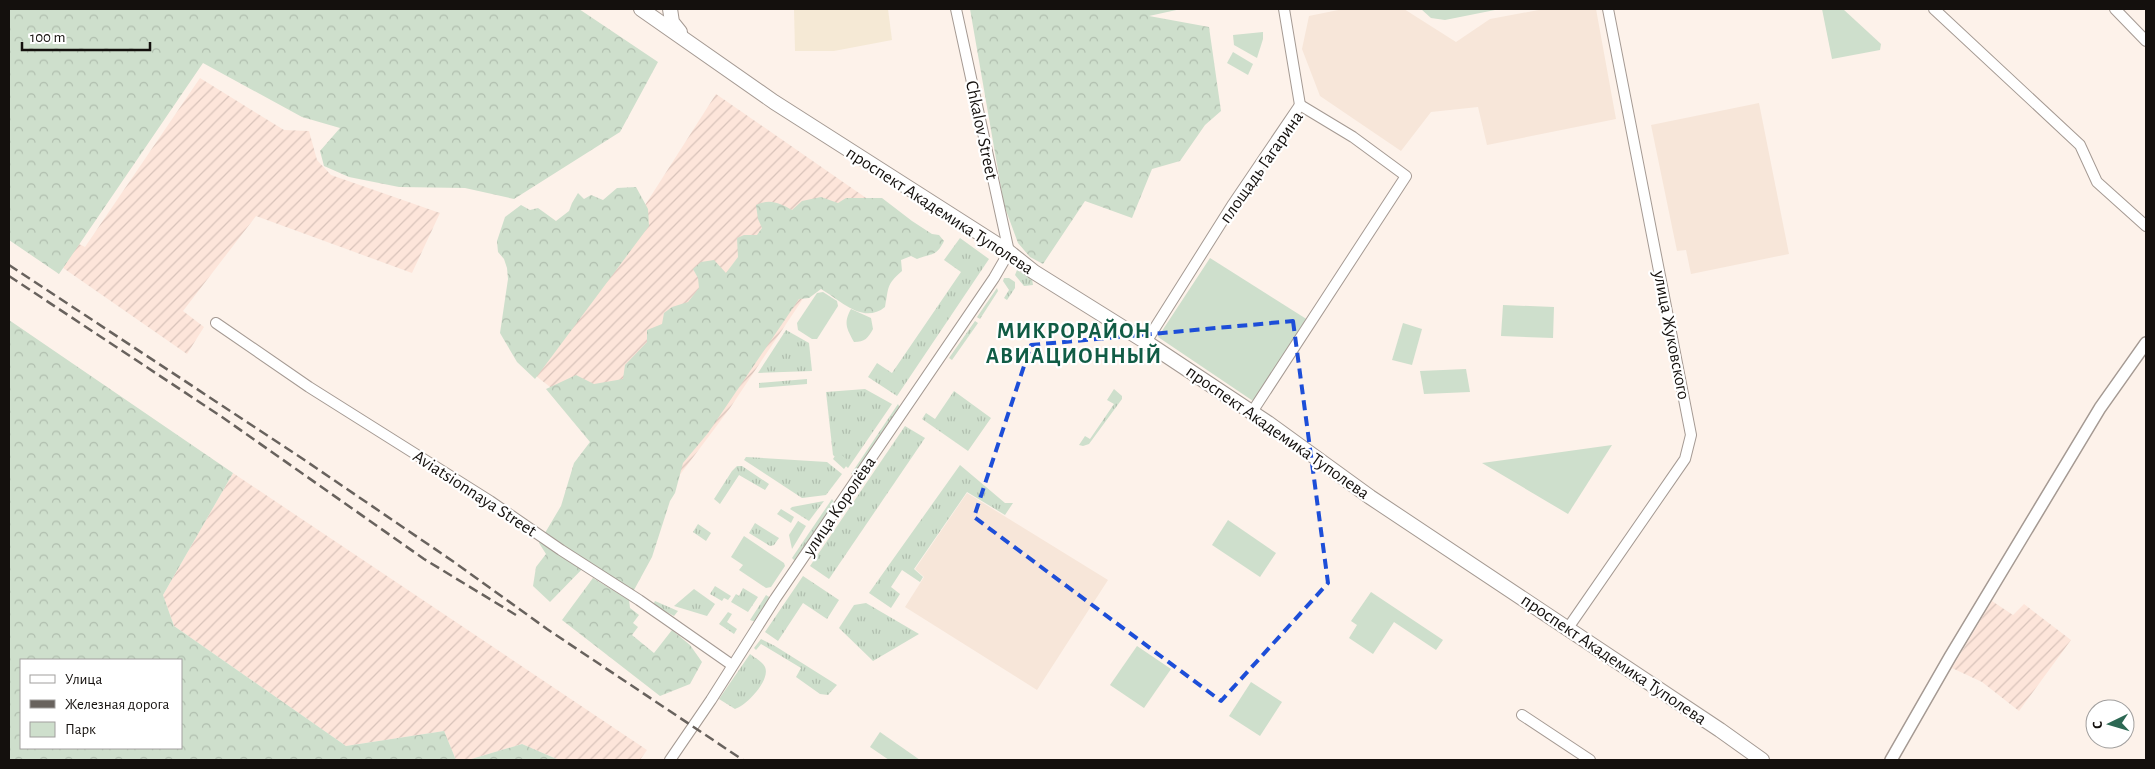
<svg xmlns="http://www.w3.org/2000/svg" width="2155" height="769" font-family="'Alegreya Sans',sans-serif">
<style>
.commercial{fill:#f5e9d5}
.industrial{fill:url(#industrial-furrows)}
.built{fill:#f7e6d9}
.grass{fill:url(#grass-tufts)}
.forest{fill:url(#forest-crowns);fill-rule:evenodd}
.park{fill:#cedfcc}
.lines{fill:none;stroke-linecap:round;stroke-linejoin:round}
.minor-casing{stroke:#a59a93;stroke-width:12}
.tertiary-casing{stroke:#a59a93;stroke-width:14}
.secondary-casing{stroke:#a59a93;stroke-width:16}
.minor{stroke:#fff;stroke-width:10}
.tertiary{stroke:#fff;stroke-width:11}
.secondary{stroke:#fff;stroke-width:14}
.rail{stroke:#68625d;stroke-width:2.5;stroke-dasharray:10 5;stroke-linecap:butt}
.marked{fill:none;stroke:#1d4ed8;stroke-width:4;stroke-dasharray:10 6;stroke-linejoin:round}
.labels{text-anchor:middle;stroke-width:4.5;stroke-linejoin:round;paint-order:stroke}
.street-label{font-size:18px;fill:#14100d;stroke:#fff}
.district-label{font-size:22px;font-weight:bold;letter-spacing:1px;fill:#115c45;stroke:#fff}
</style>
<defs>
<pattern id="industrial-furrows" width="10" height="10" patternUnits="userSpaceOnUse" patternTransform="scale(1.25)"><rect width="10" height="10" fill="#fde5da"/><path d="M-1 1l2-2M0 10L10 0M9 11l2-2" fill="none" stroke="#d8c3ba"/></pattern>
<pattern id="grass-tufts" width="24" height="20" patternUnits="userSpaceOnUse" patternTransform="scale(1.25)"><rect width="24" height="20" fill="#cedfcc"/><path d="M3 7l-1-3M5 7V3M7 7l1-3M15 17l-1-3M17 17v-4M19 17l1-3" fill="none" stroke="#b0beae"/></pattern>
<pattern id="forest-crowns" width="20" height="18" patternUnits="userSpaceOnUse" patternTransform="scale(1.25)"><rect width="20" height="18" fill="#cedfcc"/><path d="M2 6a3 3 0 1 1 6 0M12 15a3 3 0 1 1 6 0" fill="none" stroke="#b0beae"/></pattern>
</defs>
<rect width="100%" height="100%" fill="#fdf2ea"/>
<!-- commercial -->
<polygon class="commercial" points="794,9 888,9 892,40 834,51 795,51"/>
<!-- industrial -->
<g class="industrial">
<polygon points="200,78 284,130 309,131 317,160 331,175 440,213 412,273 256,216 183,311 204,327 187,354 56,263 73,241 85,247"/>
<polygon points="716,94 869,200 730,408 679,476 658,471 536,376"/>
<polygon points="233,473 647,750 640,760 559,760 522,744 468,760 456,760 444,731 346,746 174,626 163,595"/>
<polygon points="1992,601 2013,615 2024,604 2071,640 2019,711 1982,682 1952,668"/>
</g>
<!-- built -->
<g class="built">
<polygon points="1343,9 1404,9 1456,42 1490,19 1544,9 1596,9 1616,119 1487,145 1478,107 1431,112 1401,151 1320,96 1302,49 1309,16"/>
<polygon points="1759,103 1789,254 1691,274 1686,250 1677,251 1651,125"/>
<polygon points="967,493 1108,580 1037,690 905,607 924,577 915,569"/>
</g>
<!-- grass -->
<g class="grass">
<polygon points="960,238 989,259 897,396 868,377 877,363 892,373 961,272 944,260"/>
<polygon points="1017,270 1032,279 1033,285 1024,286 1015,275"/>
<polygon points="1004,278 1009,278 1015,282 1015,288 1007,300 1004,298 1009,290 1003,281"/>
<polygon points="997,288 998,291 980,319 977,317"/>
<polygon points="975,321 978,323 952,360 949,358"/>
<polygon points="786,330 809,343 812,371 758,373"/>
<polygon points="807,379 807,384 759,388 759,383"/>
<polygon points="865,389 892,404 848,468 833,455 826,392"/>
<polygon points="1114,389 1122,396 1122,399 1089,444 1083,446 1079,445 1085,436 1090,439 1114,404 1107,400"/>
<polygon points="954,391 991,418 968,451 922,419 926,413 935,419"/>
<polygon points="898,404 900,408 855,475 851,474"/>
<polygon points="905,426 925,438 829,579 810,566"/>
<polygon points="746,457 827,462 842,474 826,495 802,498 744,460"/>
<polygon points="960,465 1005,503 1013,503 1005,515 967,492 914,569 923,577 920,582 902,570 891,587 900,594 891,608 869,593"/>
<polygon points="737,466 742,466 769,484 765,490 739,475 720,504 714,499 732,471"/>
<polygon points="832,499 835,504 798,559 794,560 792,558"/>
<polygon points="824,501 809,521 790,509 792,507"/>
<polygon points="781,509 794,517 791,523 777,514"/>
<polygon points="798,521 806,526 792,549 789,535"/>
<polygon points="755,523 779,538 774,545 770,546 749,533"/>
<polygon points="698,524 711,533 706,541 693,532"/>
<polygon points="803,576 839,600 827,619 803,603 778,641 765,632"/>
<polygon points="715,586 731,596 728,600 724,598 722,601 710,594"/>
<polygon points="743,588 758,597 748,612 731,602 736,594 739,596"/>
<polygon points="694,589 715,604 707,616 674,606"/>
<polygon points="766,595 769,597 769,602 756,622 750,620"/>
<polygon points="655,601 678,611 674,616 653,605"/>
<polygon points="866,603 919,634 873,661 839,628 854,605"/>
<polygon points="728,612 732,614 727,622 737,629 734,634 719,624"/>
<polygon points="761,639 775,646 837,685 828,695 820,694 796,677 801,668 761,644 756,650 754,648"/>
<path d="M750,654C755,658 763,662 765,667C771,680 746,706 735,709L719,699Z"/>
</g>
<!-- forest -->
<g class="forest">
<polygon points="9,9 579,9 658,62 620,132 514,199 465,188 399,187 349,177 324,166 320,151 340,128 302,117 203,63 59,274 9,240"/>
<polygon points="970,9 1181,9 1149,16 1209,27 1221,111 1205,125 1180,161 1152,169 1132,218 1085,201 1043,264 1030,257 1018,243 1004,205"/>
<polygon points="636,187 648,209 649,226 535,379 517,362 500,333 508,279 507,268 504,259 498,252 497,241 505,217 521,205 530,210 538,208 556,221 569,211 572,203 578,193 584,199 591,195 603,200 617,188"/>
<path d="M821,197L838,203L846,198H882L912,221L932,234L939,235L944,241C936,257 932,253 917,259L911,256L901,260L902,271C886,285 889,287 885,307C863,325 840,300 821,289L809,298L799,299L708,433L683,463L675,493L670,501L652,557L634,590L588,563L550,602L533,586L536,567L546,554L539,543L561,506L574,463L590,442L546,389L576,375L594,384L623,379L625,365L647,342V330L662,324L664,313L672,307L688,302L699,288L698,278L693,269L701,262L714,260L726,273L738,257L737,238L744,235H757L762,228L758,219L756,205C770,198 780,203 792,210L802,201Z"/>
<path d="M9,320L233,473L163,595L174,626L346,746L444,731L456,760H9ZM181,660V748H21V660Z"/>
<polygon points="593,578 629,600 630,608 639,615 633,623 638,627 632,635 654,653 672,630 690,645 702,662 690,684 660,696 562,620"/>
<polygon points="522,744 559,760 468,760"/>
</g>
<!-- park -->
<g class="park">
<polygon points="1421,9 1500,9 1445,20 1431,18"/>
<polygon points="1822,9 1843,9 1881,44 1880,50 1832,59"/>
<polygon points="1263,32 1263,39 1257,58 1234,45 1233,35"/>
<polygon points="1233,52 1253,64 1248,75 1227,63"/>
<polygon points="1210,258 1308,320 1253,401 1158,337"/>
<polygon points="823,292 837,301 838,306 817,339 812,339 798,330 797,323 817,293"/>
<polygon points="1503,305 1554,307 1553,338 1501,336"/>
<path d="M851,309L871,318L873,329C868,338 865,342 854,342C847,329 843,323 851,309Z"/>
<polygon points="1403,323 1422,329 1412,365 1392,360"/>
<polygon points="1466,369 1470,392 1424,394 1420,371"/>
<polygon points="1612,445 1568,514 1482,463"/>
<polygon points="841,454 849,462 844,469 833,459 835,456 838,458"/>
<polygon points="927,513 936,520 928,531 919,525"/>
<polygon points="1228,520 1276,553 1260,577 1212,545"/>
<polygon points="744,536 784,563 785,566 771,587 766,588 739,570 743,565 731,557"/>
<polygon points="1371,592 1443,640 1436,650 1394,622 1373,654 1349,638 1357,625 1351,621"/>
<polygon points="1137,646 1171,669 1144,708 1110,685"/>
<polygon points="1251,682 1282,702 1260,736 1229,716"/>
<polygon points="880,732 920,760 889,760 870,747"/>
</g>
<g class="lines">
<defs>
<g id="minor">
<polyline points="1284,9 1300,105"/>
<polyline points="1934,9 2080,145 2097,182 2146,226"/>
<polyline points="2115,9 2146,41"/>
<polyline points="216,323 309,387 490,501 561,550 639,600 732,665"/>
<polyline points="1146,342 1233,204 1300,105"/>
<polyline points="1252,412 1406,176 1353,137 1300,105"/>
<polyline points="1568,628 1685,459 1691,435 1608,9"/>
<polyline points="1522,715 1590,760"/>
<polyline points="670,760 711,700 775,599 994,278 1009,252 956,9"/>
</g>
<polyline id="tertiary" points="1891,760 1950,657 2100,408 2146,343"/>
<g id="secondary">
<polyline points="641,9 774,102 1009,252 1034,272 1146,342 1268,423 1370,497 1720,730 1762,760"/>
<polyline points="670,9 672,22 680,32"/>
</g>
</defs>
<!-- minor casing -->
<use href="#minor" class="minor-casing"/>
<!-- tertiary casing -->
<use href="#tertiary" class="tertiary-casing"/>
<!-- secondary casing -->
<use href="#secondary" class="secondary-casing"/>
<!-- minor -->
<use href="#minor" class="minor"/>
<!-- tertiary -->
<use href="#tertiary" class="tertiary"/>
<!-- secondary -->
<use href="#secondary" class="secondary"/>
<!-- rail -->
<g class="rail">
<polyline points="9,265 300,457 454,562 547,629 743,760"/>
<polyline points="9,276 222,417 424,559 516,615"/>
</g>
</g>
<!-- marked area -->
<path class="marked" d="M1293,321L1328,583L1221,701L974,517L1031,345Z"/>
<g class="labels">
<!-- street labels -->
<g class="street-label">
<text transform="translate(982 130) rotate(78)" y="6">Chkalov Street</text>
<text transform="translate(1261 167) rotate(-55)" y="6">площадь Гагарина</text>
<text transform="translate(940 210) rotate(33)" y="6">проспект Академика Туполева</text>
<text transform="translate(1672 335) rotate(79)" y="6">улица Жуковского</text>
<text transform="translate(1278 432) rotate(35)" y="6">проспект Академика Туполева</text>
<text transform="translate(475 493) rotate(33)" y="6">Aviatsionnaya Street</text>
<text transform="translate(839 506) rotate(-56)" y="6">улица Королёва</text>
<text transform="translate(1614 659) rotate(34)" y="6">проспект Академика Туполева</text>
</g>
<!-- district labels -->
<g class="district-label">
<text x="1074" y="338">МИКРОРАЙОН<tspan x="1074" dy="25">АВИАЦИОННЫЙ</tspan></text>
</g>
</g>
<!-- border -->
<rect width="2155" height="769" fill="none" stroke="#14100d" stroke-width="20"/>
<!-- legend -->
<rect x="20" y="659" width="162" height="90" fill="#ffffff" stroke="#a19f9e"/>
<rect x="30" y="675" width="25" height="8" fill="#ffffff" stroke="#a19f9e"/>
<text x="65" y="684" font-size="15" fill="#14100d">Улица</text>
<rect x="30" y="700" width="25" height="8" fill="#68625d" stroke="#a19f9e"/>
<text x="65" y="709" font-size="15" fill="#14100d">Железная дорога</text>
<rect x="30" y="722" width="25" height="15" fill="#cedfcc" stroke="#a19f9e"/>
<text x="65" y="734" font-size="15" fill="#14100d">Парк</text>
<!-- north arrow -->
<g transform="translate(2110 724) rotate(265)"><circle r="24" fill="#ffffff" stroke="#a19f9e"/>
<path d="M0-4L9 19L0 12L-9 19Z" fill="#2c6853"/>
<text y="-8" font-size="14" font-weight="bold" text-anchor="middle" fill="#14100d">С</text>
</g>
<!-- scale -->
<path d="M22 42v8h128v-8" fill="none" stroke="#14100d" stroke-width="2.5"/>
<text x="30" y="42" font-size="15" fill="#14100d" stroke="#ffffff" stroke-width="4" paint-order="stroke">100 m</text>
</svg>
